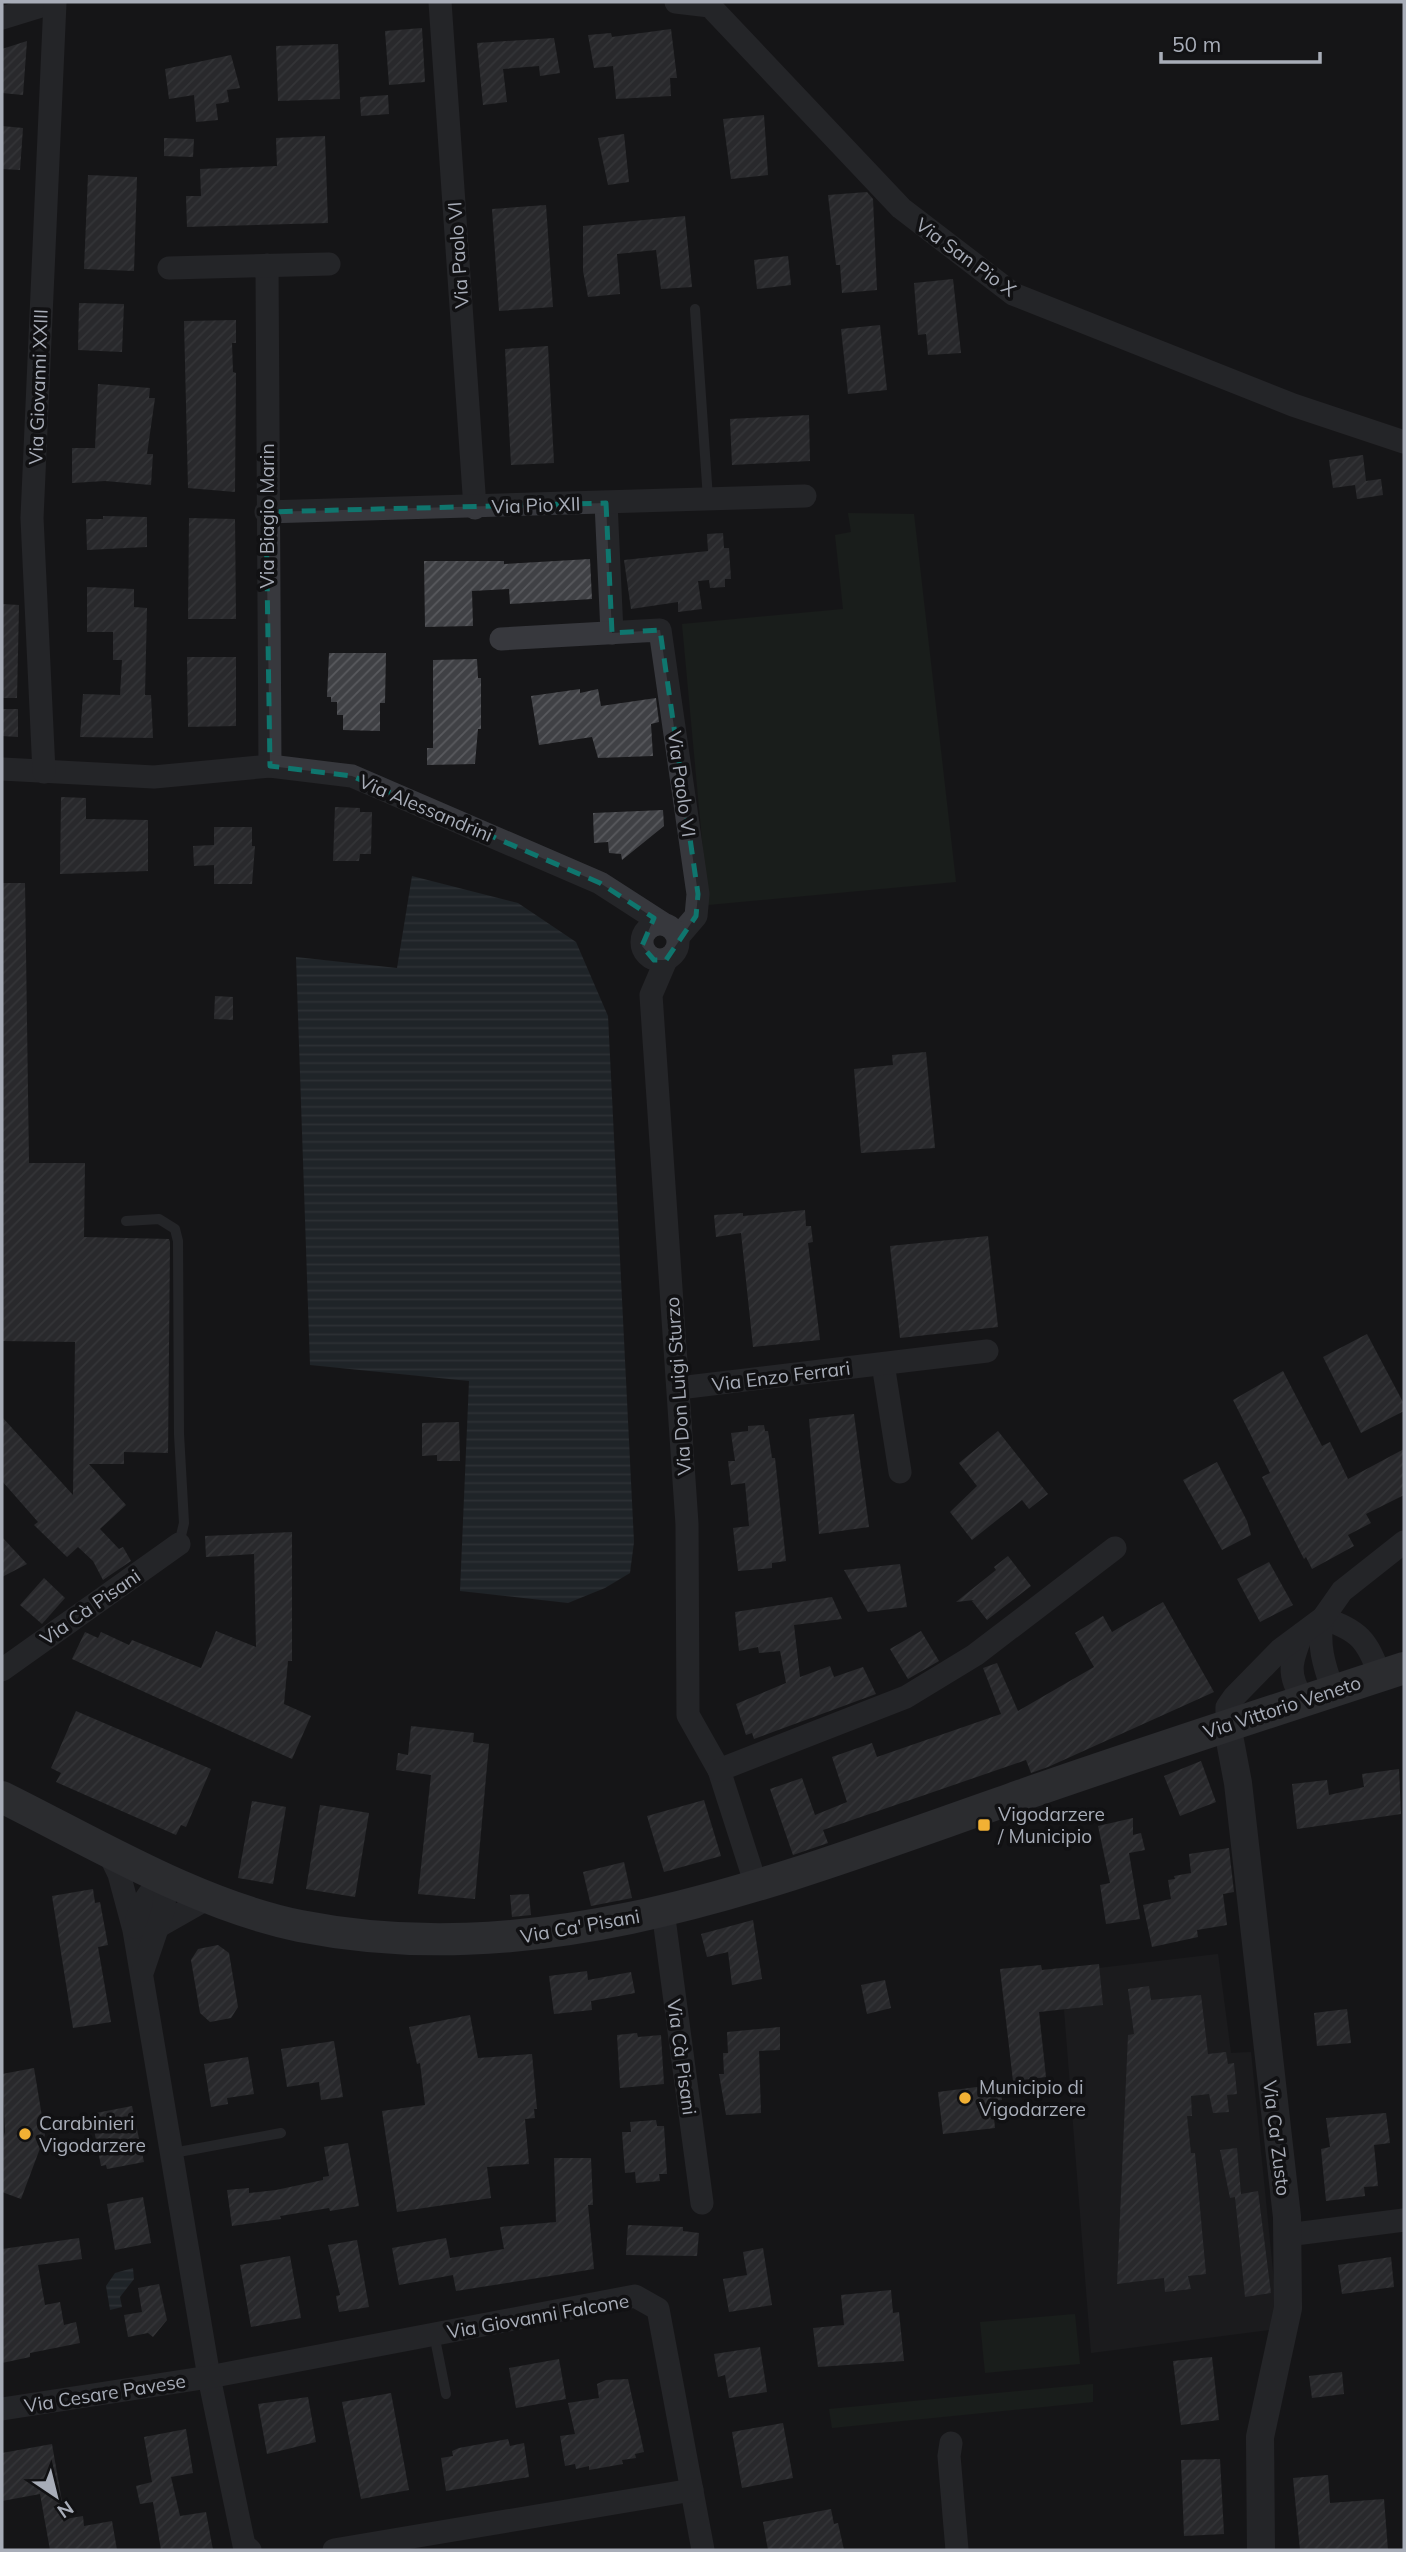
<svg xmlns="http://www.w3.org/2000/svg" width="1406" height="2552" font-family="Mulish,sans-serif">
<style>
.built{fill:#222225}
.green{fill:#1e261f}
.water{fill:url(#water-rules)}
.building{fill:url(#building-hatch)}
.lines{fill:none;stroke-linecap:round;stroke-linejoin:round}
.service{stroke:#37383d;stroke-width:10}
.minor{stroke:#37383d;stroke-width:23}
.tertiary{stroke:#37383d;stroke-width:28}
.secondary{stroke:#45474d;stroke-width:32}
.marked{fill:none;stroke:#0f766e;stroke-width:5;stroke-dasharray:14 9;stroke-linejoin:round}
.poi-dot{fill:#f2b134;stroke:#111113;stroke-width:2.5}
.labels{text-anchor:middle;stroke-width:7;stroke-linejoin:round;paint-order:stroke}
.street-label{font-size:19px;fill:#a8adb8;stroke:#111113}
.poi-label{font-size:19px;fill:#a8adb8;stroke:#111113;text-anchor:start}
</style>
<defs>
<pattern id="water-rules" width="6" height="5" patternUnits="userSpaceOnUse" patternTransform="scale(1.75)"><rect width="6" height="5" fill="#2c353c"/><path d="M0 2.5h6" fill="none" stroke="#485056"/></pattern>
<pattern id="building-hatch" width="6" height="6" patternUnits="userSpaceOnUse" patternTransform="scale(1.75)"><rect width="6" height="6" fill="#404145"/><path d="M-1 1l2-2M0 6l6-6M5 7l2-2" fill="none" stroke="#595a5e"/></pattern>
</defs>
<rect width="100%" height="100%" fill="#161618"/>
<!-- built -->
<polygon class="built" points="1218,1954 1231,2053 1251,2052 1277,2311 1269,2330 1091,2353 1064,2009 1099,1968"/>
<!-- green -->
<g class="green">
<polygon points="848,513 914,514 956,882 708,905 682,624 843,609 835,535 851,532"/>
<polygon points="1075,2314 1080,2364 985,2373 980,2322"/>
<polygon points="1093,2384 1093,2402 832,2428 829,2409"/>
</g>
<!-- water -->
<g class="water">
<polygon points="412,876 518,903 576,942 608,1016 634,1542 630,1573 605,1588 568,1603 460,1591 469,1381 310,1365 296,957 397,968"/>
<polygon points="133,2268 134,2279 120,2297 122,2307 110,2310 106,2286 115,2273"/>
</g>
<!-- building -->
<g class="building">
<polygon points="422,28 425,82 389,85 385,31"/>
<polygon points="671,29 677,78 670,78 671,96 616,99 613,66 594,68 588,35 611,33 612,37"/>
<polygon points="554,38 560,73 540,76 539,66 503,69 507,102 483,105 477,43"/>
<polygon points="27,41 23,95 2,93 2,49"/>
<polygon points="338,44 340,99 278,101 276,46"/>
<polygon points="231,55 240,88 227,90 229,102 216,104 218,120 196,122 194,95 169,99 165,69"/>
<polygon points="388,95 389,114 361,116 360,97"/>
<polygon points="764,115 768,175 731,179 723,119"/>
<polygon points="2,126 23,128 20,170 2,169"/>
<polygon points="624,134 629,182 608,185 598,138"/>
<polygon points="325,136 328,223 187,227 186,196 201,196 200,169 277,166 276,138"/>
<polygon points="164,138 194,139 193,157 164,156"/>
<polygon points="88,175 137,177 134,271 84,269"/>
<polygon points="867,192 873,199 877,290 842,293 840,265 836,265 828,195"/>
<polygon points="546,205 553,307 499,311 492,209"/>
<polygon points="685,216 692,287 661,289 656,250 617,254 620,294 588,297 583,271 583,226"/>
<polygon points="788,256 791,285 757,289 754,260"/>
<polygon points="953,279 961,353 928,355 926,334 918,335 914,283"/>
<polygon points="79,303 124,304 122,352 78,350"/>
<polygon points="236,320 236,343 232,343 233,372 236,373 235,492 188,488 184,321"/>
<polygon points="880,325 887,390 848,394 841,329"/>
<polygon points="548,346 554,463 511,465 505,349"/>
<polygon points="98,384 150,388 149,398 155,398 147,454 153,454 151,485 105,481 72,483 72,448 95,448"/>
<polygon points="809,415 810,461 732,465 730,419"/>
<polygon points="1363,455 1366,481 1381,479 1383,495 1357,499 1355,485 1333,488 1329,460"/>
<polygon points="103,516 147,517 147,547 87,550 86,519 103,519"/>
<polygon points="189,518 235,519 236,619 188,619"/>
<polygon points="723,533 724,548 729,548 731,579 725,579 725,587 710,588 709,580 698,581 702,609 678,612 678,602 631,609 624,560 708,551 707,534"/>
<polygon points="590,559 592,599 510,604 509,589 472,591 473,626 425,627 424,561 504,561 504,564"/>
<polygon points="87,587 134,589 134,607 147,608 145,695 151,695 153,738 80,737 83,694 120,695 122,660 113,660 113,632 87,632"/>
<polygon points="2,604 19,605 17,698 2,698"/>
<polygon points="329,653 386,653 385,703 380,703 380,731 343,730 343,715 337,715 337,702 331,702 331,697 327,697"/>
<polygon points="187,657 236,657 236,726 188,727"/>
<polygon points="477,659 478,678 481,678 481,729 478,729 475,764 427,765 427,748 433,748 433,660"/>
<polygon points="580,689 580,693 598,689 601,706 656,698 659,722 651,724 653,756 598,758 592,737 539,745 531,696"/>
<polygon points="2,709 18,709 18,737 2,736"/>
<polygon points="61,797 86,798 86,819 148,820 148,871 60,874"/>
<polygon points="335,807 360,808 360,812 372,812 371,854 360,854 359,861 333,861"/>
<polygon points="663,810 664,826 622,860 621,854 609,853 608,842 594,843 593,813"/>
<polygon points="214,827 252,827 252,846 255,846 252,884 214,884 214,865 194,866 193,846 214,845"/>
<polygon points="2,883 25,883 29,1163 85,1163 84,1237 169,1239 170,1242 168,1453 124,1452 124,1464 89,1464 126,1505 100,1529 119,1549 123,1547 131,1561 103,1580 93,1561 78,1547 67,1557 34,1525 38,1522 2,1481 2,1417 73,1495 75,1342 2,1341"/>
<polygon points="215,996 233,997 233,1020 214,1019"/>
<polygon points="926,1052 935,1148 861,1153 854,1069 893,1065 892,1055"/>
<polygon points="805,1210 806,1226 811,1226 813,1242 808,1243 820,1340 753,1347 741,1233 716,1237 714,1215 743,1213 743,1216"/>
<polygon points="988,1236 998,1327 900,1338 890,1246"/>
<polygon points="1367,1334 1404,1404 1404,1411 1361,1433 1323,1357"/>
<polygon points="1283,1371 1322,1446 1330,1442 1348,1479 1404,1449 1404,1495 1366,1514 1371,1523 1348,1535 1354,1546 1312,1569 1306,1557 1304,1559 1262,1477 1270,1473 1233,1400"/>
<polygon points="854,1414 869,1527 819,1534 809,1419"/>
<polygon points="459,1422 460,1461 437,1461 437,1455 422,1456 422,1423"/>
<polygon points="764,1425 765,1431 768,1431 772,1458 775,1458 786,1561 772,1563 772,1568 738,1571 733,1528 749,1526 745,1483 731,1485 728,1461 735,1461 731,1433 748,1431 748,1426"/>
<polygon points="998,1431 1048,1494 1029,1509 1022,1500 972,1540 950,1512 977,1486 959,1463"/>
<polygon points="1217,1462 1247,1521 1251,1535 1222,1550 1183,1480"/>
<polygon points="292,1532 292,1661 288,1661 284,1704 311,1716 292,1759 72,1659 85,1632 98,1638 101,1632 129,1645 132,1640 201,1668 216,1631 256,1647 254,1554 206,1557 205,1536"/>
<polygon points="2,1537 27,1564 2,1577"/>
<polygon points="1008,1556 1031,1586 987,1620 972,1601 974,1600 956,1602 996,1570 994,1567"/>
<polygon points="1269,1562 1293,1605 1260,1622 1237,1579"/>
<polygon points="900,1564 907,1607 868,1612 844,1570"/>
<polygon points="44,1578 65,1598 42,1624 20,1605"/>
<polygon points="832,1597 842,1619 794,1625 800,1677 830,1666 834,1677 863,1667 876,1694 754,1739 752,1733 746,1735 736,1704 786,1683 780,1651 759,1653 758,1647 739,1651 735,1612"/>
<polygon points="1163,1602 1214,1692 1048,1767 1031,1773 1026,1760 823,1830 828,1843 793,1855 770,1789 802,1778 815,1815 847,1802 832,1757 872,1743 877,1757 1001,1714 983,1668 997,1663 1018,1711 1094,1667 1075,1633 1103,1616 1112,1632"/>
<polygon points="921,1631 939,1661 908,1679 890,1649"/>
<polygon points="76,1711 211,1769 186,1827 181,1825 176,1835 56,1782 61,1773 51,1768"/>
<polygon points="411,1726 474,1733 473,1742 489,1744 475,1899 418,1894 431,1775 396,1770 398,1753 408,1755"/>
<polygon points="1201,1761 1216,1802 1180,1816 1164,1776"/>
<polygon points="1399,1769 1401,1814 1297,1829 1292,1784 1327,1780 1329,1795 1364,1787 1362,1774"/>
<polygon points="704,1800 721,1856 664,1872 647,1816"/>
<polygon points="252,1801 286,1807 273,1884 238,1878"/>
<polygon points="320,1805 369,1813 355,1897 306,1889"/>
<polygon points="1133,1818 1133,1835 1141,1833 1145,1850 1129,1853 1140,1919 1106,1924 1100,1885 1110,1883 1098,1826"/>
<polygon points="1229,1848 1234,1892 1223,1894 1227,1925 1197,1930 1198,1937 1152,1947 1143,1905 1171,1899 1168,1880 1175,1879 1174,1876 1191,1873 1189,1854"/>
<polygon points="624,1862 632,1898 591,1906 583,1872"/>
<polygon points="93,1889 95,1903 100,1902 108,1945 98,1947 111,2022 73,2028 52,1896"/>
<polygon points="529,1894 531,1915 512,1917 510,1895"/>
<polygon points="753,1920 762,1979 732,1985 728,1952 707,1957 701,1934"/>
<polygon points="218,1945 229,1953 238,2007 231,2018 210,2022 200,2013 191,1960 198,1949"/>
<polygon points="1099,1964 1103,2005 1039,2012 1046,2077 1013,2081 1000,1969 1041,1965 1042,1970"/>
<polygon points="587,1971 588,1980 631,1972 635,1993 591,2001 592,2010 554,2014 549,1976"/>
<polygon points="885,1980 891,2008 867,2014 861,1985"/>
<polygon points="1149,1986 1151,2000 1201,1995 1208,2054 1226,2052 1228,2064 1234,2063 1237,2094 1227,2095 1229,2112 1213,2113 1209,2094 1191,2096 1192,2116 1187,2116 1191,2153 1195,2153 1206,2274 1188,2276 1191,2289 1165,2292 1164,2278 1117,2284 1128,2035 1134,2034 1128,1989"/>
<polygon points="1347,2009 1351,2043 1317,2046 1314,2013"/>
<polygon points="470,2015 478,2058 532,2054 537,2109 534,2109 535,2118 525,2119 529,2164 487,2167 491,2198 397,2212 382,2111 425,2105 420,2063 417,2064 409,2027"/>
<polygon points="780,2027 780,2050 759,2051 761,2113 726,2115 719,2074 724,2074 723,2053 728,2053 727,2032"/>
<polygon points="637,2033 638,2037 661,2035 664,2084 620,2088 617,2035"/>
<polygon points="334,2041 343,2097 321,2100 319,2082 287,2087 281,2049"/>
<polygon points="248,2057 254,2094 227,2098 228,2104 211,2107 204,2064"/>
<polygon points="34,2068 45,2135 21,2199 2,2192 2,2142 5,2132 2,2074"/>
<polygon points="1000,2084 1002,2100 992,2101 995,2128 943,2134 938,2092"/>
<polygon points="132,2106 144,2162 107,2169 106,2165 101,2166 91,2114"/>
<polygon points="1386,2113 1390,2143 1374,2145 1378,2186 1364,2187 1365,2196 1326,2201 1321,2149 1330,2147 1326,2118"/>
<polygon points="656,2120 657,2126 664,2126 667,2174 659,2174 660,2181 636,2183 635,2172 625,2173 622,2132 631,2132 630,2122"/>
<polygon points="348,2143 359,2206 330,2211 329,2208 280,2216 281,2219 232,2226 227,2190 249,2188 249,2193 276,2190 323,2180 323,2177 329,2176 324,2147"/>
<polygon points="1237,2148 1241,2194 1258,2191 1271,2293 1245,2297 1235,2197 1230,2198 1220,2150"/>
<polygon points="554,2158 591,2158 593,2205 588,2205 594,2269 456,2291 453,2275 399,2285 392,2248 446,2238 450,2258 504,2249 500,2227 556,2222"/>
<polygon points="143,2197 151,2243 115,2250 107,2204"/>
<polygon points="628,2225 683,2227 683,2231 699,2233 697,2256 626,2255"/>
<polygon points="79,2238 82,2259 38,2265 45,2305 60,2302 64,2325 76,2322 80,2343 30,2353 30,2357 2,2363 2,2249"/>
<polygon points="357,2240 369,2307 339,2312 336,2296 340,2295 328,2245"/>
<polygon points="763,2248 772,2305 729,2312 723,2279 747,2275 743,2252"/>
<polygon points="290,2256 301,2318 251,2327 240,2265"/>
<polygon points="1391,2257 1394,2287 1342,2294 1338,2265"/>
<polygon points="159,2284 167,2320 153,2337 148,2333 128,2337 124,2315 142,2312 138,2288"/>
<polygon points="891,2290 893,2313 899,2312 904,2361 818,2367 813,2328 844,2325 841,2295"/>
<polygon points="760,2347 767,2392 729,2398 725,2375 718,2377 714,2354"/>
<polygon points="1212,2357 1219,2420 1181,2425 1173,2361"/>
<polygon points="559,2359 566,2399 516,2408 509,2368"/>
<polygon points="1342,2372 1344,2394 1312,2398 1309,2376"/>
<polygon points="628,2379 644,2452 635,2454 636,2458 622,2460 623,2464 589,2470 589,2466 576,2469 575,2464 565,2466 560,2436 575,2434 568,2403 599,2398 597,2384 606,2380"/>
<polygon points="391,2393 409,2490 361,2499 342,2402"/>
<polygon points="308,2397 316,2442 267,2454 258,2404"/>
<polygon points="783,2423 793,2478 742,2488 732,2432"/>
<polygon points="186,2429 193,2473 171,2477 180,2516 206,2512 213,2550 161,2550 153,2502 140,2504 136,2486 152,2482 144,2437"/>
<polygon points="508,2439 510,2446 524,2443 529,2477 446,2491 441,2458 453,2456 452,2451 459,2448"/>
<polygon points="52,2444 65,2519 83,2516 84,2526 112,2521 117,2550 50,2550 40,2494 2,2501 2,2453"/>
<polygon points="1220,2459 1224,2534 1184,2536 1181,2460"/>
<polygon points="1328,2475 1330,2503 1384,2499 1388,2550 1300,2550 1293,2478"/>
<polygon points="831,2509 834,2524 838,2523 844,2550 768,2550 763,2522"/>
</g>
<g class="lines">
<!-- service -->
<g class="service">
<polyline points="695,309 708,499"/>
<polyline points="126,1221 159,1219 175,1229 178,1241 179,1434 184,1523 179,1544"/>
<polyline points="173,2153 281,2133"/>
<polyline points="434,2334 446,2394"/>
</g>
<!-- minor -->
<g class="minor">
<polyline points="440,2 475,508"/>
<polyline points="676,2 710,6 901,208 1013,294 1293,405 1404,442"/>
<polyline points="2,18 54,2"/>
<polyline points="267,265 270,766"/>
<polyline points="169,268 329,264"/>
<polyline points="606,503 612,633"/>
<polyline points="266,512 805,496"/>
<polyline points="501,639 660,630 698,894 696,916 678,937"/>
<polyline points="2,769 154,777 270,766 352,776 600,883 662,923"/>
<polyline points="44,772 32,518 55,2"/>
<circle cx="660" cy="942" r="18"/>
<polyline points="666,960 651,995 687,1524 688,1715 719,1770 756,1885"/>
<polyline points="883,1364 900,1472"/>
<polyline points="679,1388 987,1351"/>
<path d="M1323,1618C1359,1631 1367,1639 1380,1676"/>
<path d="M1323,1618C1317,1643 1324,1666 1333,1690"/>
<path d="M1302,1634C1291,1661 1286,1675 1304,1700"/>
<polyline points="2,1670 179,1544"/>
<polyline points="1227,1725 1227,1707 1234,1697 1280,1650 1323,1618 1342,1591 1404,1542"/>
<polyline points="719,1770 906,1697 975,1655 1115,1548"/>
<polyline points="107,1849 119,1874 134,1930 209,2377 244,2545 250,2550"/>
<polyline points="663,1911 702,2203"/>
<polyline points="159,1926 210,1897"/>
<path d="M135,1927C140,1904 148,1892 166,1877"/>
<polyline points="143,1970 164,1908 166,1877"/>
<polyline points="1287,2235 1404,2220"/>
<polyline points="2,2409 209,2377 635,2296 658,2309 703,2550"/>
<polyline points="951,2443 949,2456 957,2550"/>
<polyline points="334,2550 692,2490"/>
</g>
<!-- tertiary -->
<polyline class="tertiary" points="1227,1725 1238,1783 1287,2217 1288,2308 1260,2437 1261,2550"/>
<!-- secondary -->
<path class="secondary" d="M2,1797C95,1843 197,1905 300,1926C548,1975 781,1879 1011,1799C1142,1753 1273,1711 1404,1668"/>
</g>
<!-- marked area -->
<path d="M0 0H1406V2552H0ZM606,503L612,633L660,630L698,894L696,916L666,960H654L642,946L654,918L600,883L352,776L270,766L266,512Z" fill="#161618" fill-opacity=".55" fill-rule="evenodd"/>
<path class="marked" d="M606,503L612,633L660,630L698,894L696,916L666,960H654L642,946L654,918L600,883L352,776L270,766L266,512Z"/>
<!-- markers -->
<g class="poi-dot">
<rect x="977" y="1818" width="14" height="14" rx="3.5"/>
<circle cx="965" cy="2098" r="7"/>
<circle cx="25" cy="2134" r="7"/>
</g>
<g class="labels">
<!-- street labels -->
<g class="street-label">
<text transform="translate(458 255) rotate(-94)" y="7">Via Paolo VI</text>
<text transform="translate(966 257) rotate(36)" y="7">Via San Pio X</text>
<text transform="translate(38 387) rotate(-88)" y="7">Via Giovanni XXIII</text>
<text transform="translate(536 505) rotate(-2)" y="7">Via Pio XII</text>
<text transform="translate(267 516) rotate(-90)" y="7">Via Biagio Marin</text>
<text transform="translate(682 784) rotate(82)" y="7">Via Paolo VI</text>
<text transform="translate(426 808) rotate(23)" y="7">Via Alessandrini</text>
<text transform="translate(781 1376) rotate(-7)" y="7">Via Enzo Ferrari</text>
<text transform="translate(678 1386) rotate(-94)" y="7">Via Don Luigi Sturzo</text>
<text transform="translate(90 1607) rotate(-35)" y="7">Via Cà Pisani</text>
<text transform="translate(1282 1707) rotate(-18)" y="7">Via Vittorio Veneto</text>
<text transform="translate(580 1926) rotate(-10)" y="7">Via Ca' Pisani</text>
<text transform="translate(682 2057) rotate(82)" y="7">Via Cà Pisani</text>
<text transform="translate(1277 2138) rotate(83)" y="7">Via Ca' Zusto</text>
<text transform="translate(538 2316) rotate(-10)" y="7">Via Giovanni Falcone</text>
<text transform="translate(105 2393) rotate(-9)" y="7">Via Cesare Pavese</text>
</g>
<!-- poi labels -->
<g class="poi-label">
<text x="998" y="1821">Vigodarzere<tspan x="998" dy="22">/ Municipio</tspan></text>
<text x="979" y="2094">Municipio di<tspan x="979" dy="22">Vigodarzere</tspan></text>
<text x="39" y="2130">Carabinieri<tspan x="39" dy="22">Vigodarzere</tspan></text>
</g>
</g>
<!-- border -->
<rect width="1406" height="2552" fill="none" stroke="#a8adb8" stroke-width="7"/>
<!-- north arrow -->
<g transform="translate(56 2496) rotate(145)" stroke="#111113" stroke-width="5" paint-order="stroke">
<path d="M0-5L12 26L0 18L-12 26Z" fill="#a8adb8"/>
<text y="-10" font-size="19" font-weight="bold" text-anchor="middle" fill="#a8adb8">N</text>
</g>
<!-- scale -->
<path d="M1161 52v10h159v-10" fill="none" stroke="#a8adb8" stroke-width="3.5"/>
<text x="1172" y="52" font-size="21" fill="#a8adb8" stroke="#111113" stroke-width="5" paint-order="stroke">50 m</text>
</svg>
